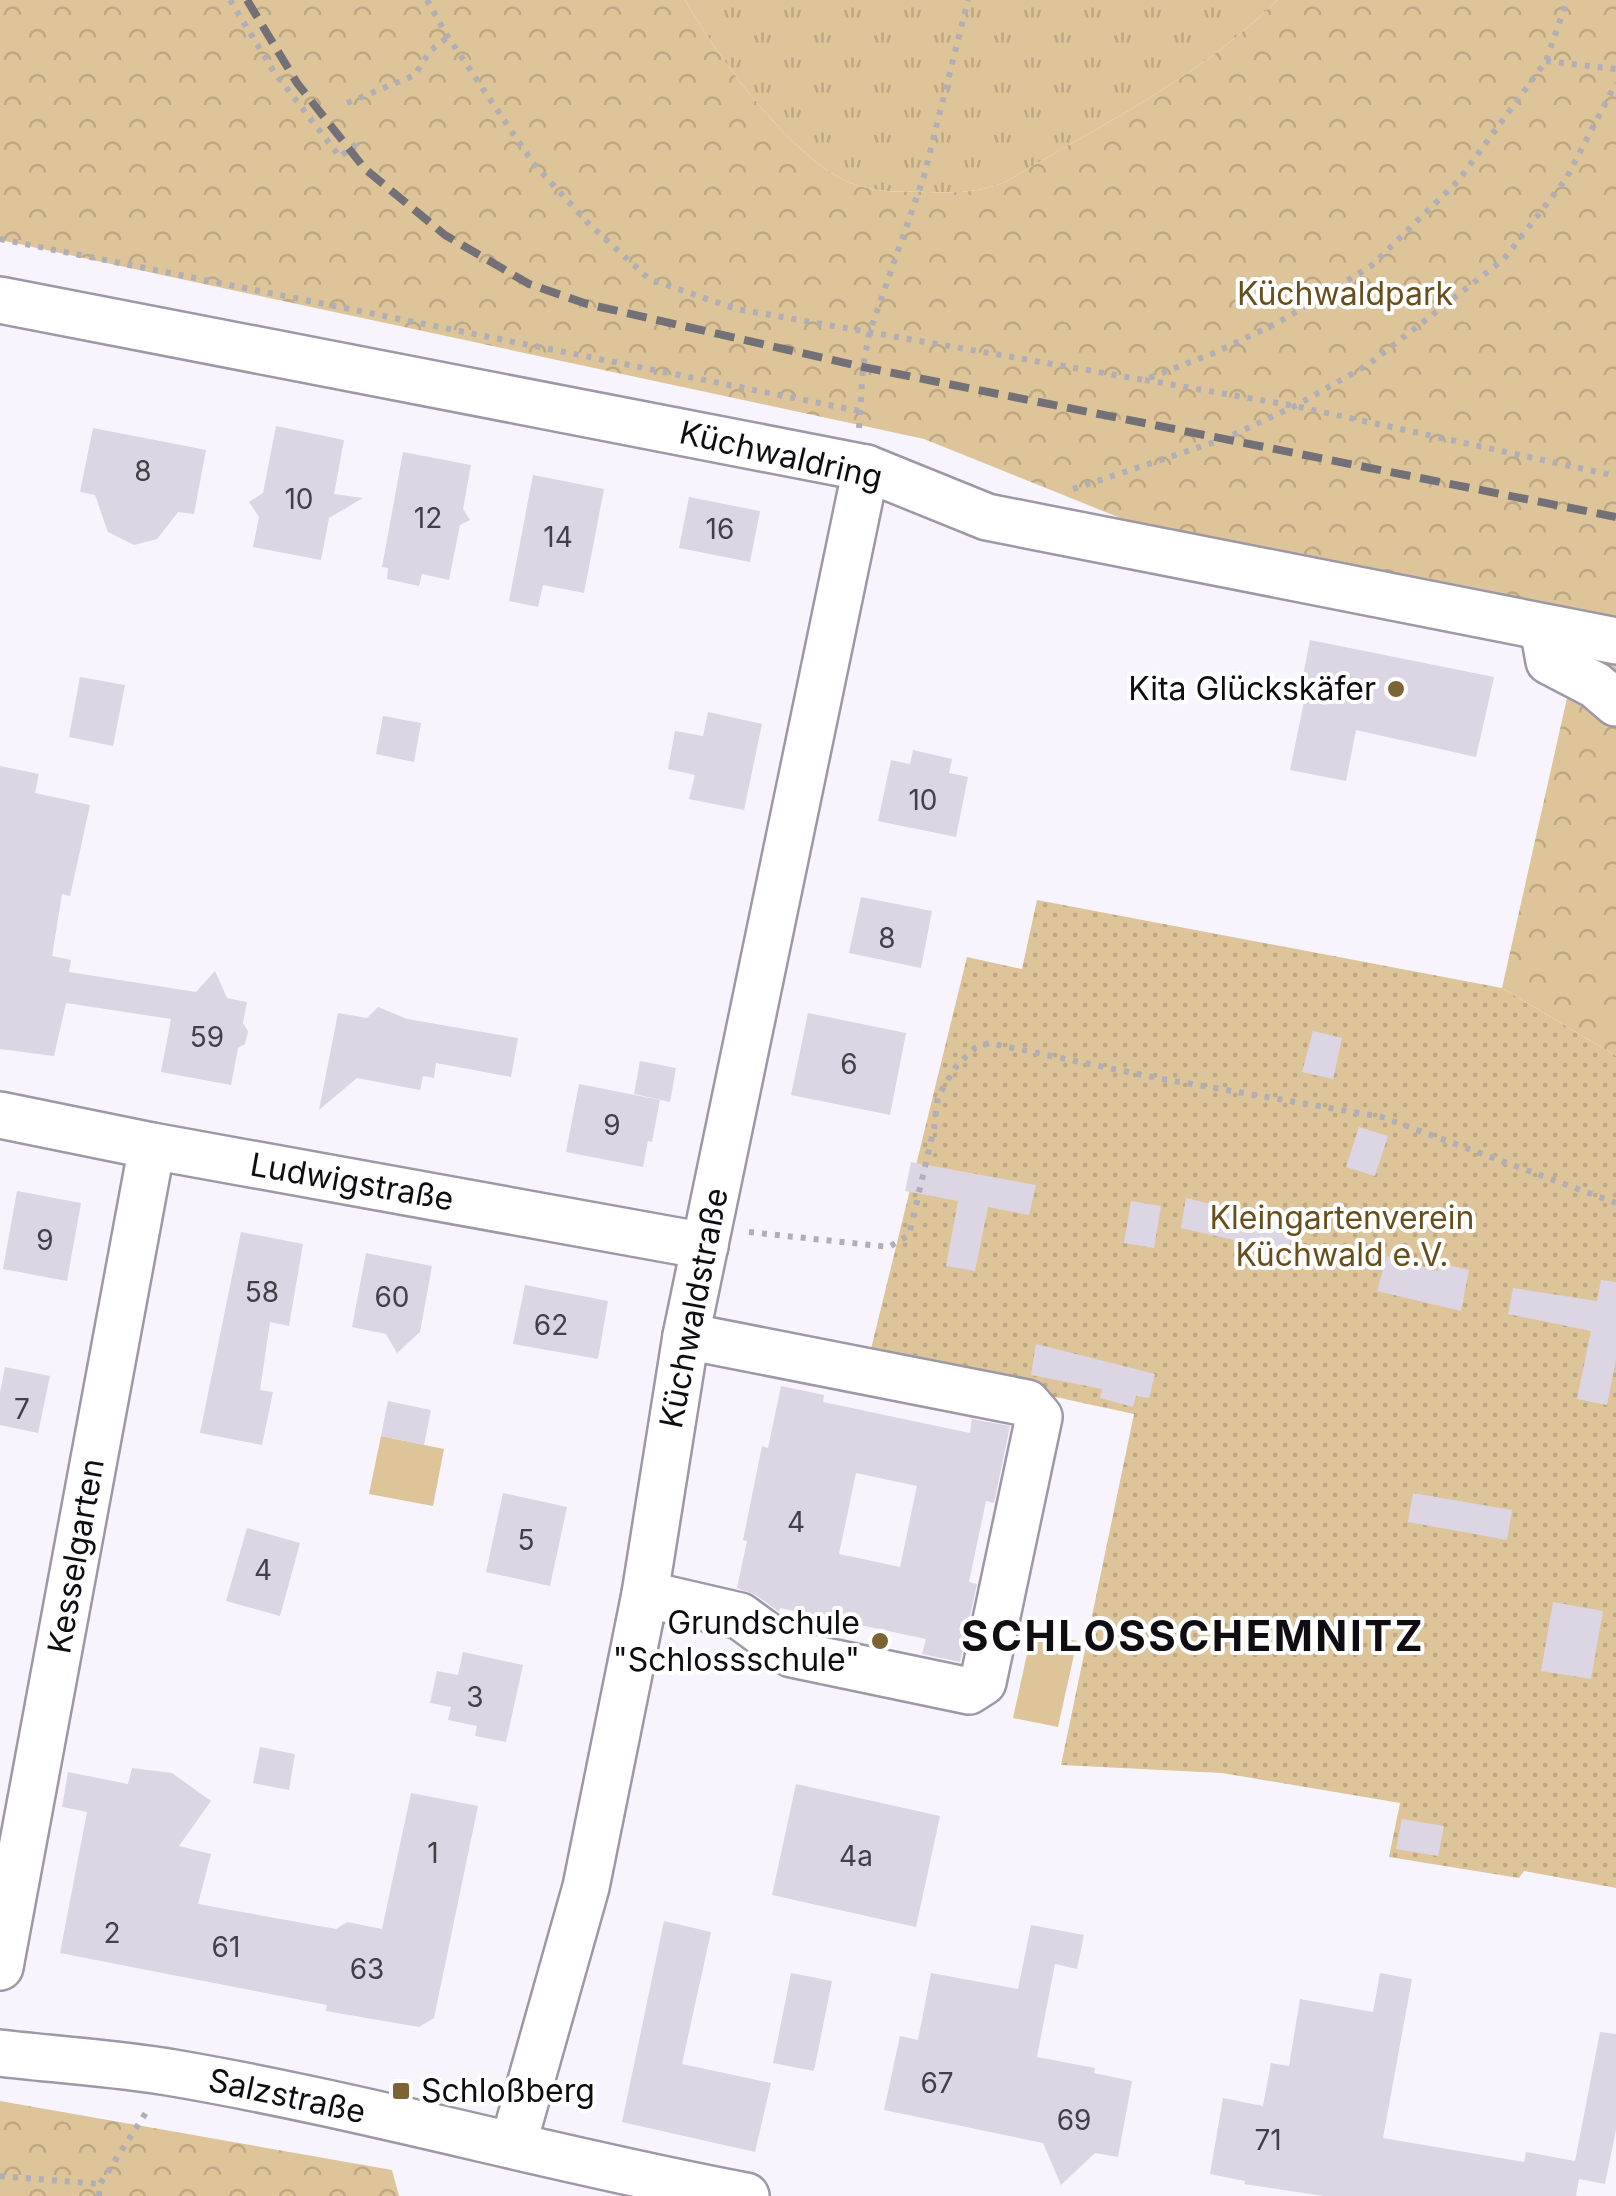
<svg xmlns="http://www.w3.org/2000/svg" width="1616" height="2196" font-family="Inter,sans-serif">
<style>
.grass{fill:url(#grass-tufts)}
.forest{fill:url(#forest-crowns)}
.garden{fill:url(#garden-dots)}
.pitch{fill:#dec599}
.building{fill:#dbd5e4;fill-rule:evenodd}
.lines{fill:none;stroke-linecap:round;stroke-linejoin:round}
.minor-casing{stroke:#9d97a6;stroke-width:50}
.path{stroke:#b1aeb6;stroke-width:6;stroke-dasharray:5 8;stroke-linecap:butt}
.minor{stroke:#fff;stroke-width:45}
.rail{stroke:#737077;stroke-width:8;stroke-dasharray:20 10;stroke-linecap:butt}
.poi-dot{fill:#7d6435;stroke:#fff;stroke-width:4}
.labels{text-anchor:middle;stroke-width:8;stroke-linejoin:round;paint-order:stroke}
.number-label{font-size:28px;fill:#423f46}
.park-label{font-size:32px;fill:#674f1d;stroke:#fff}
.street-label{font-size:32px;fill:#0f0d12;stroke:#fff}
.poi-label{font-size:32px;fill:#0f0d12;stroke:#fff;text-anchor:end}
.district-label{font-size:42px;font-weight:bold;letter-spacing:2.5px;fill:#0f0d12;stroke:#fff}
</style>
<defs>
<pattern id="grass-tufts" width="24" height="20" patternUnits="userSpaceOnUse" patternTransform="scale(2.5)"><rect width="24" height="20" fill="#dec599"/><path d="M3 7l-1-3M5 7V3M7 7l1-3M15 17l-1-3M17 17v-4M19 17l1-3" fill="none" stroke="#bda883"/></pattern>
<pattern id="forest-crowns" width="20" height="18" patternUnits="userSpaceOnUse" patternTransform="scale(2.5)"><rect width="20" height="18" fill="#dec599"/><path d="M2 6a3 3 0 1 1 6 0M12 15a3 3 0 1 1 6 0" fill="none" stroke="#bda883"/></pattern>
<pattern id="garden-dots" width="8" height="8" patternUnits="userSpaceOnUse" patternTransform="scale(2.5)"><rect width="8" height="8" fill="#dec599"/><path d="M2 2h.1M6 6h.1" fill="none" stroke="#bda883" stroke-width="1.8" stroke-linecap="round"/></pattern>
</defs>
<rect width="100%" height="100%" fill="#f8f4fe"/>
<!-- grass -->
<path class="grass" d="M685,0H1277C1202,77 1100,125 1009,180C981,193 956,193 926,192C903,191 878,193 856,185C796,165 716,55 685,0Z"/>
<!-- forest -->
<g class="forest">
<path d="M0,0H685C716,55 796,165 856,185C878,193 903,191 926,192C956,193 981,193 1009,180C1100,125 1202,77 1277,0H1616V1056L1502,988L1580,640L1160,534L924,439L0,240Z"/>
<polygon points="0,2101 392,2170 399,2196 0,2196"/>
</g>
<!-- garden -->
<polygon class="garden" points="1037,900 1502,988 1616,1056 1616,1888 1524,1871 1519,1878 1389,1857 1400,1803 1222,1773 1061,1765 1134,1414 869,1357 967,957 1022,969"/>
<!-- pitch -->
<g class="pitch">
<polygon points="381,1436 444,1449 433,1506 369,1494"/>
<polygon points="1032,1631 1077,1641 1058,1727 1013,1718"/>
</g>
<!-- building -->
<g class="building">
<polygon points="276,426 344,440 334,494 363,498 329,518 321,560 253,547 259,517 249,502 263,493"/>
<polygon points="93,428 206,450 194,514 178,512 157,539 134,545 108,532 95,495 80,492"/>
<polygon points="403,452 471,465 463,509 470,520 460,525 449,580 422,574 419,586 387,579 388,568 382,567"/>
<polygon points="533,475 604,489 584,593 543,585 538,607 509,601"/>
<polygon points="689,497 760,511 750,562 679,548"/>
<polygon points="1310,640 1494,677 1476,757 1356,730 1346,781 1290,770 1304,702 1298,701"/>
<polygon points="80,677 125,685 113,746 69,737"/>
<polygon points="708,712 762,724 744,810 689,799 695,775 668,769 675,731 703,736"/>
<polygon points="383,716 421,723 414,762 376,754"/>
<polygon points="913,750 952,759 949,773 968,777 956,837 878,821 891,760 910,764"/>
<polygon points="0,766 39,774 35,793 90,805 70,896 62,894 52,956 71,960 69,972 196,992 215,971 227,998 247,1002 243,1023 248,1031 245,1044 238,1048 231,1085 161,1072 171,1019 66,1003 54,1056 0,1049"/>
<polygon points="861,897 932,911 921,968 849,953"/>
<polygon points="378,1007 407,1019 518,1038 511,1077 436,1063 434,1078 423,1076 420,1090 357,1078 319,1110 338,1013 367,1018"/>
<polygon points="808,1013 906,1033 890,1115 791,1095"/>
<polygon points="1313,1031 1342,1038 1333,1079 1302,1072"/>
<polygon points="640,1061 676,1068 670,1102 634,1094"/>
<polygon points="579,1084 660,1100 652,1142 648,1141 643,1167 566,1152"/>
<polygon points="1359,1127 1388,1136 1375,1176 1346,1167"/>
<polygon points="911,1162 1036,1185 1029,1215 988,1207 975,1271 946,1266 958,1201 905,1191"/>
<polygon points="17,1191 81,1203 67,1281 3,1269"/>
<polygon points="1186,1198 1294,1224 1288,1252 1181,1228"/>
<polygon points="1131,1201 1161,1206 1154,1248 1124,1243"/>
<polygon points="241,1232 303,1244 289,1326 270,1322 260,1390 273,1392 262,1445 200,1433"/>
<polygon points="366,1253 432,1266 420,1332 397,1353 386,1334 352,1327"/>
<polygon points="1387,1256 1438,1271 1439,1263 1469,1270 1461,1311 1377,1291"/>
<polygon points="1601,1280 1616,1282 1616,1359 1607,1405 1577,1399 1591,1331 1508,1314 1513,1288 1597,1301"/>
<polygon points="525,1285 608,1301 598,1359 513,1344"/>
<polygon points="1036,1344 1155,1374 1149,1398 1136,1396 1133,1407 1100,1398 1102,1389 1031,1375"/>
<polygon points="5,1367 50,1376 38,1433 0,1425 0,1393"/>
<path d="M781,1386L824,1395L823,1402L970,1433L972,1419L1010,1426L994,1503L986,1501L969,1582L977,1584L960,1662L922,1654L926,1639L780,1608L779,1612L756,1595L737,1588L747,1541L743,1540L762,1446L768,1448ZM856,1473L917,1486L900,1567L839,1554Z"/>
<polygon points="388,1401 431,1410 424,1445 381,1436"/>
<polygon points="503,1493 567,1507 550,1586 486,1572"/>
<polygon points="1413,1493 1512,1510 1507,1540 1408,1522"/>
<polygon points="247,1528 300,1543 280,1616 226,1601"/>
<polygon points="1553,1602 1603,1611 1591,1679 1541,1671"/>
<polygon points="463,1652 523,1665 506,1742 475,1736 477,1726 448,1720 451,1707 430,1703 437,1671 458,1675"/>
<polygon points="260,1747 295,1754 289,1790 253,1783"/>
<polygon points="132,1768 172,1773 211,1801 179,1846 211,1854 198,1904 336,1929 347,1922 382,1929 411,1793 478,1806 434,2018 419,2027 326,2011 327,2005 60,1953 87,1812 62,1807 68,1772 128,1784"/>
<polygon points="796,1784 940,1816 916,1927 772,1895"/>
<polygon points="1402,1819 1444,1826 1438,1856 1396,1849"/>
<polygon points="664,1921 711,1932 682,2064 771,2083 755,2152 622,2122"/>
<polygon points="1031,1925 1084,1935 1077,1969 1055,1964 1037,2057 1095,2068 1094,2073 1132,2081 1118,2157 1095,2153 1061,2185 1043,2143 884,2110 900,2036 918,2040 931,1973 1018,1989"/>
<polygon points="791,1973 832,1981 814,2071 773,2063"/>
<polygon points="1380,1973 1412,1979 1383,2138 1524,2162 1526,2152 1575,2161 1600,2032 1616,2034 1616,2130 1605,2184 1579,2179 1576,2196 1324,2196 1244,2184 1245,2181 1210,2174 1223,2098 1263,2106 1271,2063 1289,2066 1300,1999 1373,2012"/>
</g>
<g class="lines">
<defs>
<g id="minor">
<polyline points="0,300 866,468 987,517 1616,641"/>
<polyline points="1543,628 1549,661 1595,685 1616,703"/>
<polyline points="0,1115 152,1146 705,1246"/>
<polyline points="645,1594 740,1616 792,1654 969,1691 983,1682 1039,1417 1027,1403 686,1336"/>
<polyline points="0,1967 152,1146"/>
<path d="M0,2053C58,2060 117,2063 174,2073C366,2106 554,2160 746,2196"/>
<polyline points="513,2145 586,1887 645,1594 686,1336 866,468"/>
</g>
</defs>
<!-- minor casing -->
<use href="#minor" class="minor-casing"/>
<!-- path -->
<g class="path">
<polyline points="230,0 274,72 340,157 356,144 353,139"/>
<polyline points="427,0 448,37 533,163 589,224 649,279 736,309 1144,380 1214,353 1279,322 1371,266 1458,181 1546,61 1567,0"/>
<polyline points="1546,61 1616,69"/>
<polyline points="347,103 415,75 430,51 448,37"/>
<polyline points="0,239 859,411"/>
<polyline points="1145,380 1295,406 1616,476"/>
<polyline points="859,428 863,367 869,334 924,176 968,0"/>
<polyline points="1073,489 1224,439 1295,406 1369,364 1504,259 1566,179 1616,83"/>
<polyline points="749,1232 889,1247 909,1235 934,1128 938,1096 957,1065 975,1048 989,1043 1157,1078 1382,1117 1616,1203"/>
<polyline points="0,2176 100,2184"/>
<polyline points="99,2196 100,2184 147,2111"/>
</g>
<!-- minor -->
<use href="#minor" class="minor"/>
<!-- rail -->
<polyline class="rail" points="247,0 297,83 365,169 445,235 529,284 587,304 863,367 1616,517"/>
</g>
<!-- markers -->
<g class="poi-dot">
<circle cx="1396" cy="689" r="10"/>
<circle cx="880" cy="1641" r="10"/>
<rect x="391" y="2081" width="20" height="20" rx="5"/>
</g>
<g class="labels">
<!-- number labels -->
<g class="number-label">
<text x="143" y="481">8</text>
<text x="299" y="509">10</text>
<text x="428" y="528">12</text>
<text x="720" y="539">16</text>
<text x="558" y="547">14</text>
<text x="923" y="810">10</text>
<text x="887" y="948">8</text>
<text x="207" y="1047">59</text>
<text x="849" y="1074">6</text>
<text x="612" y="1135">9</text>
<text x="45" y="1250">9</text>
<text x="262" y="1302">58</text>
<text x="392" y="1307">60</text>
<text x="551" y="1335">62</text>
<text x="22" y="1419">7</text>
<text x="796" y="1532">4</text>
<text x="526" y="1550">5</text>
<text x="263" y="1580">4</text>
<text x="475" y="1707">3</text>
<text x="433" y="1863">1</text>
<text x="856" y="1866">4a</text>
<text x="112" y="1943">2</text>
<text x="226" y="1957">61</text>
<text x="367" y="1979">63</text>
<text x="937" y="2093">67</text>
<text x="1074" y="2130">69</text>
<text x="1268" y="2150">71</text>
</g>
<!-- park labels -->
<g class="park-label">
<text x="1345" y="305">Küchwaldpark</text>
<text x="1342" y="1229">Kleingartenverein<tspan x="1342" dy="37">Küchwald e.V.</tspan></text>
</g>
<!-- street labels -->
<g class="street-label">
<text transform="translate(781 455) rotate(13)" y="11">Küchwaldring</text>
<text transform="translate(352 1182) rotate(10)" y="11">Ludwigstraße</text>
<text transform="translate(694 1308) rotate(-79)" y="11">Küchwaldstraße</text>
<text transform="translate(76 1556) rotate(-80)" y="11">Kesselgarten</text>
<text transform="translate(287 2096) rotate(12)" y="11">Salzstraße</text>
</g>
<!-- poi labels -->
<g class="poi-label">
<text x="1376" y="700">Kita Glückskäfer</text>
<text x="860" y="1634">Grundschule<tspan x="860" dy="37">"Schlossschule"</tspan></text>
<text x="421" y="2102" text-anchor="start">Schloßberg</text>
</g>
<!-- district labels -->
<g class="district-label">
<text x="1193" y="1651">SCHLOSSCHEMNITZ</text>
</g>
</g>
</svg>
